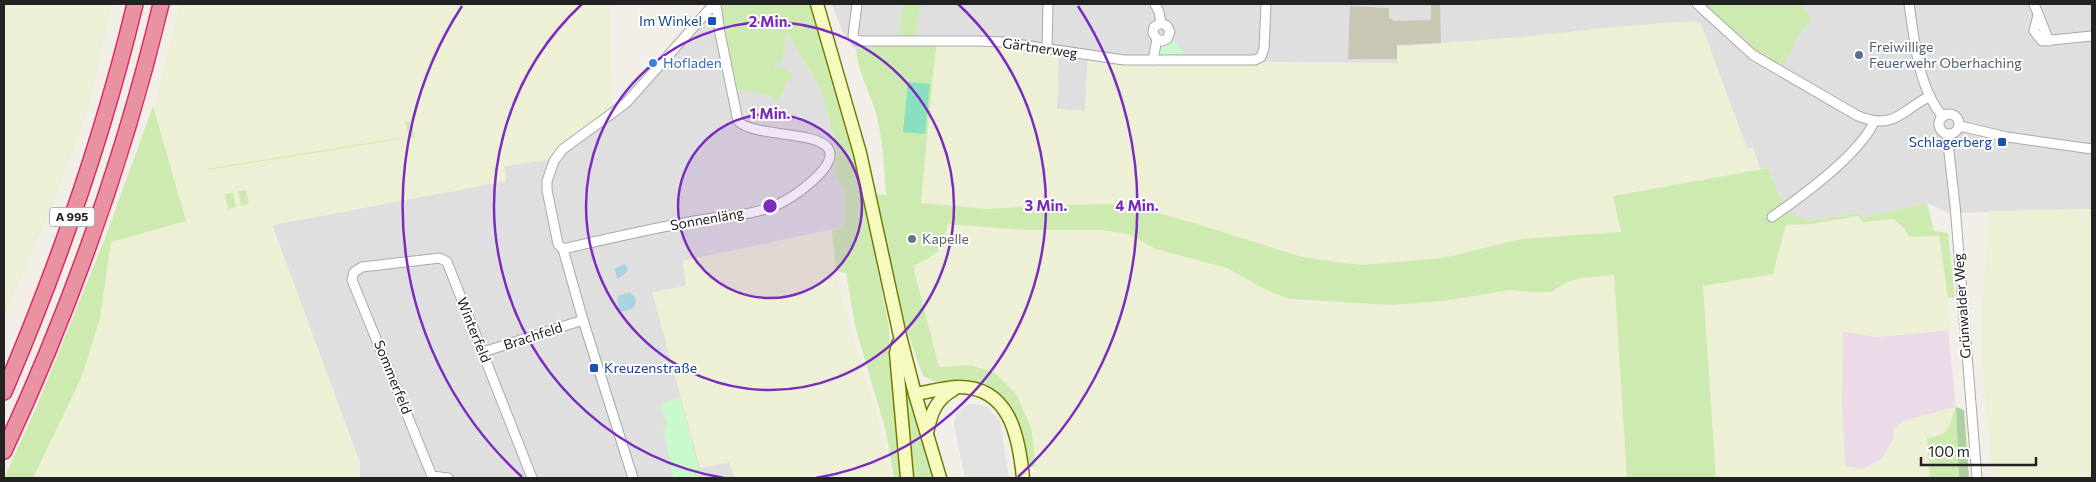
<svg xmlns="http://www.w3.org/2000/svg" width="2096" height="482" font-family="Commissioner,sans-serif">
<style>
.residential{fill:#e0dfdf}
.industrial{fill:#ebdbe8}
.construction{fill:#c7c7b4}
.farmland{fill:#eef0d5}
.grass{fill:#cdebb0}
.forest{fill:#add19e}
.park{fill:#c8facc}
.pitch{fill:#88e0be}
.parking{fill:#e2e2e2}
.water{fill:#aad3df}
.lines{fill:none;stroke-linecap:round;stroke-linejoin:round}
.minor-casing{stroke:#a9a9a9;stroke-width:11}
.secondary-casing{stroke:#707d05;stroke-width:15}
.motorway-casing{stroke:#dc2a67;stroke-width:18}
.minor{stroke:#fff;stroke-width:9}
.secondary{stroke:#f7fabf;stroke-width:12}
.motorway{stroke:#e892a2;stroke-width:15}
.ring{fill:none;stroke:#7b2cbf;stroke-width:2.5}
.transit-dot{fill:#1a4fb4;stroke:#fff;stroke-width:2}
.service-dot{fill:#5c6f8a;stroke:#fff;stroke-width:2}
.shop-dot{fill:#3f7fe0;stroke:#fff;stroke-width:2}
.worship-dot{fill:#6b7280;stroke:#fff;stroke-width:2}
.labels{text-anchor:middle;stroke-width:4;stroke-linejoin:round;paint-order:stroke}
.shield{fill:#fff;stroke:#646464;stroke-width:1}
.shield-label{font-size:12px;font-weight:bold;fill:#222}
.transit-label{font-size:14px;fill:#164399;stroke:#fff;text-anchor:end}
.service-label{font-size:14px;fill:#4e5e75;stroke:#fff;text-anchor:start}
.street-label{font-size:14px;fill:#222;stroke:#fff}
.shop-label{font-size:14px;fill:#366cbe;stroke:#fff;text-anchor:start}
.worship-label{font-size:14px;fill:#5b616d;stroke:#fff;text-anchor:start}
.centre{fill:#7b2cbf;stroke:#fff;stroke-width:2.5}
.ring-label{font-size:15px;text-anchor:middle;font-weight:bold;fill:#7b2cbf;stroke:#fff;stroke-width:4;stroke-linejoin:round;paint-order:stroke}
</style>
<rect width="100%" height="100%" fill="#f2efe9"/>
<!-- residential -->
<g class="residential">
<polygon points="720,4 731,71 775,62 782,63 787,31 821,90 837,150 834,174 845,193 844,227 683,261 687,286 700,468 730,461 734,478 360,478 360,463 272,225 506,181 504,166 547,160 623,101"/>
<polygon points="832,4 904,4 899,37 915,37 921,4 1702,4 1796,38 1803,28 1811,21 1801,4 2092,4 2092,209 1949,213 1927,203 1863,218 1861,213 1809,221 1786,211 1768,168 1760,169 1753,147 1747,149 1701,24 1614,27 1534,36 1397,47 1397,63 1217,62 1088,57 1085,111 1057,109 871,46 856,50 843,33"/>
</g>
<!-- industrial -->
<polygon class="industrial" points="1948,330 1956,407 1903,421 1893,430 1894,437 1882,459 1862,469 1845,467 1842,404 1843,331 1878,337"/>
<!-- construction -->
<polygon class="construction" points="1431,4 1440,4 1441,43 1397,45 1397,59 1348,59 1350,6 1389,8 1389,18 1395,21 1431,20"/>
<!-- farmland -->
<g class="farmland">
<polygon points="4,4 112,4 89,106 57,193 4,317"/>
<polygon points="180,4 610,4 612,110 547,160 504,166 506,181 272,225 360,463 360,478 33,478 82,376 100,318 111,242 185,221 153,106 156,101"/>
<polygon points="1695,21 1701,24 1747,149 1753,147 1760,169 1613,196 1621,232 1521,239 1443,258 1360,265 1302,257 1194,223 1125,204 1048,205 988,209 920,203 936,44 972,44 1059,52 1057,109 1085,111 1088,56 1217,62 1397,63 1397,47 1534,36 1614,27"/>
<polygon points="2092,209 2092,478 1993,478 1984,387 1981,329 1989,211"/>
<polygon points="1858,216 1863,222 1893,219 1902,226 1910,237 1939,236 1948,298 1950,330 1878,337 1843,331 1842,404 1845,466 1862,469 1882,459 1894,438 1893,430 1903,421 1956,407 1946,432 1939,436 1927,438 1930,478 1716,478 1703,286 1773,274 1786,225 1810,224"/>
<polygon points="948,224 1028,230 1101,230 1128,234 1156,249 1227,268 1268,291 1294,301 1391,305 1443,301 1509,290 1528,292 1551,292 1565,283 1580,278 1614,275 1627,478 1036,478 1031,427 1016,394 995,373 971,365 939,367 913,266 933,257 943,244"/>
<polygon points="832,230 839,287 881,430 890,478 734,478 730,462 700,468 652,292 686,286 683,261"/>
</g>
<!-- grass -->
<g class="grass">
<path d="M723,4H809L810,6L824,46L855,155L889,327L890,362L902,478H894L885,428L855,326L846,273L836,271L832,230L844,227L845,193L834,174L837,150L821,90L787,32L782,63H775L774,70L781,66L792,73V78L785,83C785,91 783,95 777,100L771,98L770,95L735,89L721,10Z"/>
<polygon points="904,4 921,4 915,38 898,37"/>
<polygon points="1702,4 1801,4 1812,21 1803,28 1783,67 1754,50"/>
<path d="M915,44H936L921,203L988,209L1048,205L1125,204L1194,223L1302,257L1360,265L1443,258L1521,239L1621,232L1613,196L1768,168L1786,211L1809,221L1861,213L1863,218L1927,203L1934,231L1948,233L1955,298H1948L1939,236L1910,237L1902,226L1893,219L1863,222L1858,216L1810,224L1786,225L1773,274L1703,286L1716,478H1627L1614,275L1580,278L1565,283L1551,292H1528L1509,290L1443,301L1391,305L1289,299L1268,291L1227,268L1156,249L1128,234L1101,230H1028L948,224C941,252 939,254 913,266L939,367L971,365L995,373L1016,394L1031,427L1036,467H1025L997,395L983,383L966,379L936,382L923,376L903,319L875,194L886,195C884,168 883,142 877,117C871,94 858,73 856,50L871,46Z"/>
<polygon points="153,106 186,221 111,242 100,318 82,376 33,478 4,478 36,408 104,241"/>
<polygon points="411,121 415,137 409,138 405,122"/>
<polygon points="399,138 399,139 207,170 207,169"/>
<polygon points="246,190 249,204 241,206 238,191"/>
<polygon points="233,193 236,207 228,209 225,194"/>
<polygon points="902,369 934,478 911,478"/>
<path d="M1956,407L1959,478H1930L1927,438C1950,435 1948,427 1956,407Z"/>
</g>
<!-- forest -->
<polygon class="forest" points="1956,407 1964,410 1969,478 1959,478"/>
<!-- park -->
<g class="park">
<polygon points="1175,42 1185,54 1159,54 1161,43"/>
<polygon points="680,398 701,476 694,478 674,477 663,430 667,423 661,404"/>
</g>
<!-- pitch -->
<polygon class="pitch" points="908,82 930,84 925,134 903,132"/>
<!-- parking -->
<polygon class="parking" points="970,404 978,404 987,407 1000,421 1009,478 965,478 954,425 956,414 963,407"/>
<!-- water -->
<g class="water">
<polygon points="625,264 628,269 625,274 617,279 615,268"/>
<polygon points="629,292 635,297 636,302 633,308 626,311 620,311 617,299 620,295"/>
</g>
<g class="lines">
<defs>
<g id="minor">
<polyline points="857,4 853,36 856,40 861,41 976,41 1003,42 1124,60 1255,60 1261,57 1264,49 1266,4"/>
<polyline points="1155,4 1159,12 1161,23"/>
<path d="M1697,4L1753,55L1858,116C1895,130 1899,112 1930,96"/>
<path d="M1909,4C1915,41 1917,86 1943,117"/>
<polyline points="2034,4 2049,41"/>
<polyline points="2038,15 2034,31 2042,41 2092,36"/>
<polyline points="1047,50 1048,4"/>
<polyline points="1153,60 1157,39 1153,33 1154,27 1161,23 1167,26 1170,32 1167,39 1162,41 1157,39"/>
<circle cx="1949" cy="124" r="10"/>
<polyline points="1960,126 2007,137 2092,149"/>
<polyline points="1947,135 1955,205 1977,478"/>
<path d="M1772,217C1802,196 1859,155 1874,122"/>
<path d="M563,249C606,239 650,229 694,221C721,216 754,216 779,204C793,197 840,166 828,148C816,131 753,137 738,121L720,33L716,4"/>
<polyline points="483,352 583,320"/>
<polyline points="448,478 432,476 352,280 354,272 362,267 440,258 447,262 532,478"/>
<polyline points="633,478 583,320 563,249 558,244 547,190 547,181 554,161 563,149 574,141 626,103 714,4"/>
</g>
<g id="secondary">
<polyline points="817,4 860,153 900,336 915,394 940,478"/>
<polyline points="898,344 896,353 907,478"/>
<path d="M915,394C928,392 943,388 956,387C1010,385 1019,437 1023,478"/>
<path d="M927,433C931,414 935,400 953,390"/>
</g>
<g id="motorway">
<path d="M4,392C58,266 103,137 135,4"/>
<path d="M4,451C71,307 124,158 161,4"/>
</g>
</defs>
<!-- minor casing -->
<use href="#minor" class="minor-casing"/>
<!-- secondary casing -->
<use href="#secondary" class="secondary-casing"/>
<!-- motorway casing -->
<use href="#motorway" class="motorway-casing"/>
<!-- minor -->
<use href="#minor" class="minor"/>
<!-- secondary -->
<use href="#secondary" class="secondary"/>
<!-- motorway -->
<use href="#motorway" class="motorway"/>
</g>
<!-- distance rings -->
<circle cx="770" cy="206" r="92" fill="#7b2cbf" fill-opacity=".12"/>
<g class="ring">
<circle cx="770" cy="206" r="92"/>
<circle cx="770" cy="206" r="184"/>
<path d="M724 478A276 276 0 0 1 582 4M958 4A276 276 0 0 1 816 478"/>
<path d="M522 477A367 367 0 0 1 462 6M1078 6A367 367 0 0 1 1018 477"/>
</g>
<!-- markers -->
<g class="transit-dot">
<rect x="707" y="16" width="10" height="10" rx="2.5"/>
<rect x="1997" y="137" width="10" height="10" rx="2.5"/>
<rect x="589" y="363" width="10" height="10" rx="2.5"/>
</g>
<circle class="service-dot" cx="1859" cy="55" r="5"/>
<circle class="shop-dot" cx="653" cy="63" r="5"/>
<circle class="worship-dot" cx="912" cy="239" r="5"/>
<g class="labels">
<!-- shield labels -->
<rect class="shield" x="49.5" y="207.5" width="45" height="19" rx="4"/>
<g class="shield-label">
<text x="72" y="221">A 995</text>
</g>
<!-- transit labels -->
<g class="transit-label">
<text x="702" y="26">Im Winkel</text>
<text x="1992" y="147">Schlagerberg</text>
<text x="604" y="373" text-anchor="start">Kreuzenstraße</text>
</g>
<!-- service labels -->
<g class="service-label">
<text x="1869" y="52">Freiwillige<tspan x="1869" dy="16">Feuerwehr Oberhaching</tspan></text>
</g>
<!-- street labels -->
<g class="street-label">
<text transform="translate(1040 48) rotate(8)" y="5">Gärtnerweg</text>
<text transform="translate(707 219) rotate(-10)" y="5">Sonnenläng</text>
<text transform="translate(1962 306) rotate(-94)" y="5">Grünwalder Weg</text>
<text transform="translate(474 330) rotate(68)" y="5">Winterfeld</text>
<text transform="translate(533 336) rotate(-18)" y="5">Brachfeld</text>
<text transform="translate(393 377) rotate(68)" y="5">Sommerfeld</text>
</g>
<!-- shop labels -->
<g class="shop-label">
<text x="663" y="68">Hofladen</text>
</g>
<!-- worship labels -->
<g class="worship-label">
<text x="922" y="244">Kapelle</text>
</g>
</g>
<circle cx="770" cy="206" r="8" class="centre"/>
<g class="ring-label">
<text x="770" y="27">2 Min.</text>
<text x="770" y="119">1 Min.</text>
<text x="1046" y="211">3 Min.</text>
<text x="1137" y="211">4 Min.</text>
</g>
<!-- border -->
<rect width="2096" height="482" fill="none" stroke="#222222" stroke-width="10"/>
<!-- scale -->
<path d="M1921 457v8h115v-8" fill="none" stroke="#222222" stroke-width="2.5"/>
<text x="1928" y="457" font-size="15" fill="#222222" stroke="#ffffff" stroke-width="4" paint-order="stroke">100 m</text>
</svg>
